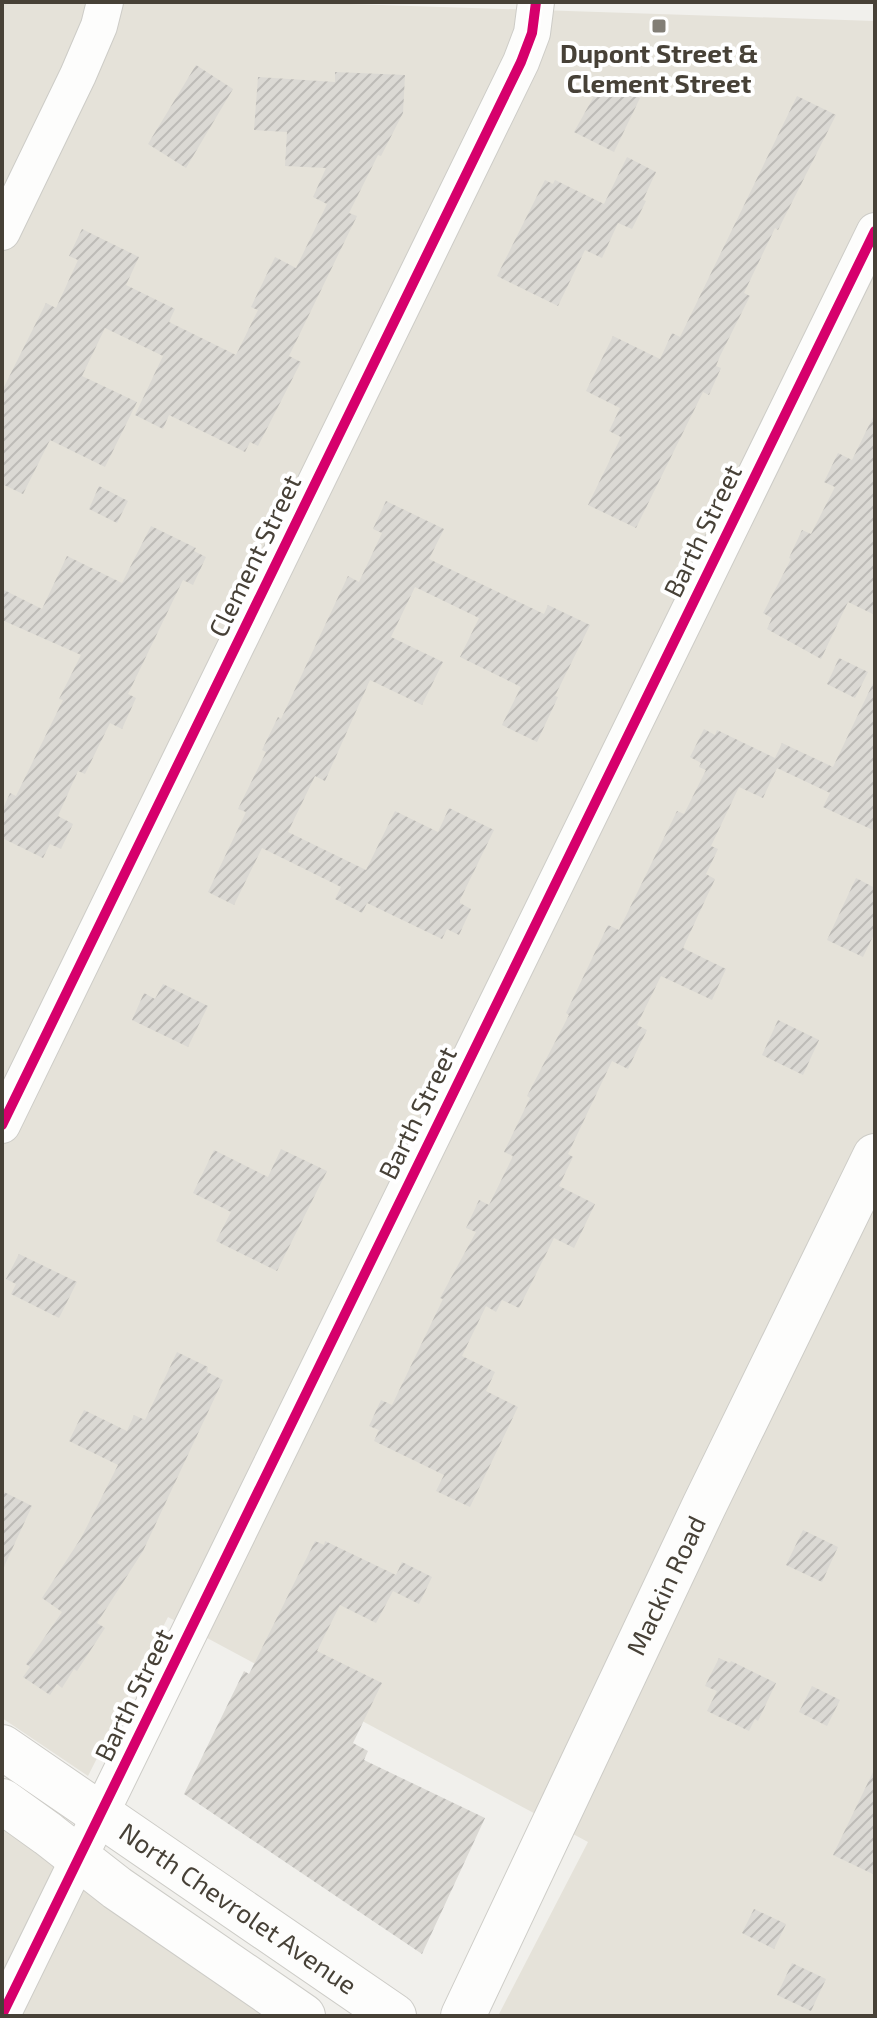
<svg xmlns="http://www.w3.org/2000/svg" width="877" height="2018" font-family="'Exo 2',sans-serif">
<style>
.residential{fill:#e5e2d9}
.building{fill:url(#building-hatch)}
.lines{fill:none;stroke-linecap:round;stroke-linejoin:round}
.minor-casing{stroke:#cdccc7;stroke-width:38}
.tertiary-casing{stroke:#cdccc7;stroke-width:46}
.minor{stroke:#fdfdfc;stroke-width:36}
.tertiary{stroke:#fdfdfc;stroke-width:44}
.cycleway-casing{stroke:#fff;stroke-width:15}
.cycleway{stroke:#d6006c;stroke-width:10}
.poi-dot{fill:#827e76;stroke:#fff;stroke-width:3}
.labels{text-anchor:middle;stroke-width:8;stroke-linejoin:round;paint-order:stroke}
.poi-label{font-size:26px;font-weight:bold;fill:#474137;stroke:#fff}
.street-label{font-size:26px;fill:#474137;stroke:#fff}
</style>
<defs>
<pattern id="building-hatch" width="6" height="6" patternUnits="userSpaceOnUse" patternTransform="scale(2)"><rect width="6" height="6" fill="#dbd9d4"/><path d="M-1 1l2-2M0 6l6-6M5 7l2-2" fill="none" stroke="#bdbbb7"/></pattern>
</defs>
<rect width="100%" height="100%" fill="#f1f0ec"/>
<!-- residential -->
<g class="residential">
<polygon points="2,2 289,2 875,21 875,2016 498,2016 588,1842 168,1617 88,1776 2,1718"/>
<polygon points="2,1827 273,2016 2,2016"/>
</g>
<!-- building -->
<g class="building">
<polygon points="196,65 233,89 186,168 148,144"/>
<polygon points="335,72 405,75 403,113 381,156 378,155 349,213 357,216 289,356 301,362 258,446 250,442 245,452 169,415 163,429 135,415 163,356 105,328 82,376 137,402 105,467 50,440 23,494 2,484 2,391 46,303 56,308 78,260 69,256 82,229 139,257 126,285 175,309 169,322 236,355 258,310 251,307 275,257 296,268 327,204 313,197 326,168 285,166 287,132 254,130 258,77 335,82"/>
<polygon points="603,80 640,98 614,152 574,132"/>
<polygon points="797,96 836,115 778,230 775,228 744,293 750,296 720,356 716,366 721,368 709,395 703,392 636,528 588,505 621,437 609,431 620,408 586,391 613,336 660,359 672,333 680,337"/>
<polygon points="627,157 656,172 643,200 646,201 632,229 618,223 602,258 585,250 558,306 497,276 545,180 553,184 555,180 604,204"/>
<polygon points="875,413 875,615 848,602 821,659 767,629 772,618 763,613 791,559 789,558 802,530 811,534 835,487 824,482 838,453 852,460"/>
<polygon points="99,486 128,501 117,523 89,509"/>
<polygon points="386,501 444,529 429,559 544,614 548,605 590,625 555,696 558,697 537,742 502,725 521,687 460,657 479,618 415,587 391,637 443,662 422,705 370,680 325,781 315,776 288,832 366,870 395,811 438,832 449,808 494,830 460,900 460,903 471,909 459,935 447,929 442,939 367,903 362,913 335,899 341,887 262,848 234,905 208,892 246,812 238,809 266,752 262,750 278,717 281,719 348,576 359,582 382,533 373,529"/>
<polygon points="151,526 196,548 194,551 206,557 193,585 183,580 128,694 136,698 122,729 110,723 85,774 78,771 58,816 73,824 61,849 50,844 43,858 2,838 2,811 10,793 16,796 63,700 59,699 81,655 2,620 2,589 42,609 67,556 122,583"/>
<polygon points="839,658 868,672 855,698 827,684"/>
<polygon points="875,679 875,831 823,807 830,793 777,768 763,798 739,787 711,846 718,849 706,874 715,879 683,948 726,969 712,1000 661,976 637,1025 647,1030 628,1069 612,1061 568,1154 573,1157 559,1186 595,1204 574,1248 554,1238 519,1308 502,1300 496,1312 486,1306 462,1356 495,1372 486,1391 518,1407 470,1507 436,1491 444,1475 374,1441 379,1430 369,1426 381,1400 392,1405 443,1299 440,1298 476,1232 466,1228 479,1200 489,1205 513,1156 504,1152 530,1098 527,1096 569,1015 566,1013 608,925 619,930 677,811 684,814 706,770 699,767 701,763 690,757 704,729 715,735 717,730 775,758 782,743 833,767"/>
<polygon points="856,878 875,888 875,932 863,957 827,940"/>
<polygon points="163,984 208,1006 188,1047 132,1020 144,993 155,999"/>
<polygon points="778,1020 819,1040 803,1075 762,1055"/>
<polygon points="281,1149 327,1171 277,1271 216,1241 231,1212 193,1193 214,1150 268,1177"/>
<polygon points="19,1254 77,1282 59,1318 11,1294 16,1284 6,1279"/>
<polygon points="177,1352 208,1367 207,1372 223,1380 143,1551 97,1623 105,1628 77,1671 74,1669 62,1688 57,1684 50,1695 23,1677 30,1667 26,1664 62,1612 42,1598 81,1538 118,1465 69,1441 84,1410 127,1431 134,1415 145,1420"/>
<polygon points="2,1491 32,1506 2,1571"/>
<polygon points="803,1530 838,1547 822,1582 786,1565"/>
<polygon points="315,1541 324,1545 325,1541 396,1575 402,1562 432,1577 419,1604 393,1591 376,1623 340,1605 317,1651 382,1683 353,1743 368,1751 364,1760 485,1818 422,1954 184,1794 244,1671 249,1674"/>
<polygon points="719,1658 730,1663 731,1661 776,1683 758,1721 755,1719 749,1731 707,1711 717,1691 705,1686"/>
<polygon points="812,1686 840,1700 827,1726 799,1712"/>
<polygon points="875,1768 875,1875 833,1855"/>
<polygon points="754,1909 786,1924 774,1949 742,1933"/>
<polygon points="792,1963 826,1979 811,2011 777,1995"/>
</g>
<g class="lines">
<defs>
<g id="minor">
<polyline points="2,232 78,75 99,26 105,2"/>
<polyline points="2,1125 521,62 532,33 536,2"/>
<polyline points="2,2015 875,231"/>
</g>
<g id="tertiary">
<path id="s1" d="M2,1747L394,2016"/>
<polyline points="2,1801 48,1834 117,1888 303,2016"/>
<path id="s2" d="M463,2016L704,1506L875,1156"/>
</g>
</defs>
<!-- minor casing -->
<use href="#minor" class="minor-casing"/>
<!-- tertiary casing -->
<use href="#tertiary" class="tertiary-casing"/>
<!-- minor -->
<use href="#minor" class="minor"/>
<!-- tertiary -->
<use href="#tertiary" class="tertiary"/>
<defs>
<g id="cycleway">
<polyline points="2,1125 521,62 532,33 536,2"/>
<polyline points="2,2015 875,231"/>
</g>
</defs>
<!-- cycleway casing -->
<use href="#cycleway" class="cycleway-casing"/>
<!-- cycleway -->
<use href="#cycleway" class="cycleway"/>
</g>
<!-- markers -->
<rect class="poi-dot" x="651" y="18" width="16" height="16" rx="4"/>
<g class="labels">
<!-- poi labels -->
<g class="poi-label">
<text x="659" y="63">Dupont Street &amp;<tspan x="659" dy="30">Clement Street</tspan></text>
</g>
<!-- street labels -->
<g class="street-label">
<text transform="translate(703 531) rotate(-64)" y="9">Barth Street</text>
<text transform="translate(255 556) rotate(-64)" y="9">Clement Street</text>
<text transform="translate(418 1113) rotate(-64)" y="9">Barth Street</text>
<text dy="9" stroke="none"><textPath href="#s2" startOffset="476">Mackin Road</textPath></text>
<text transform="translate(134 1695) rotate(-64)" y="9">Barth Street</text>
<text dy="9" stroke="none"><textPath href="#s1" startOffset="286">North Chevrolet Avenue</textPath></text>
</g>
</g>
<!-- border -->
<rect width="877" height="2018" fill="none" stroke="#474137" stroke-width="8"/>
</svg>
